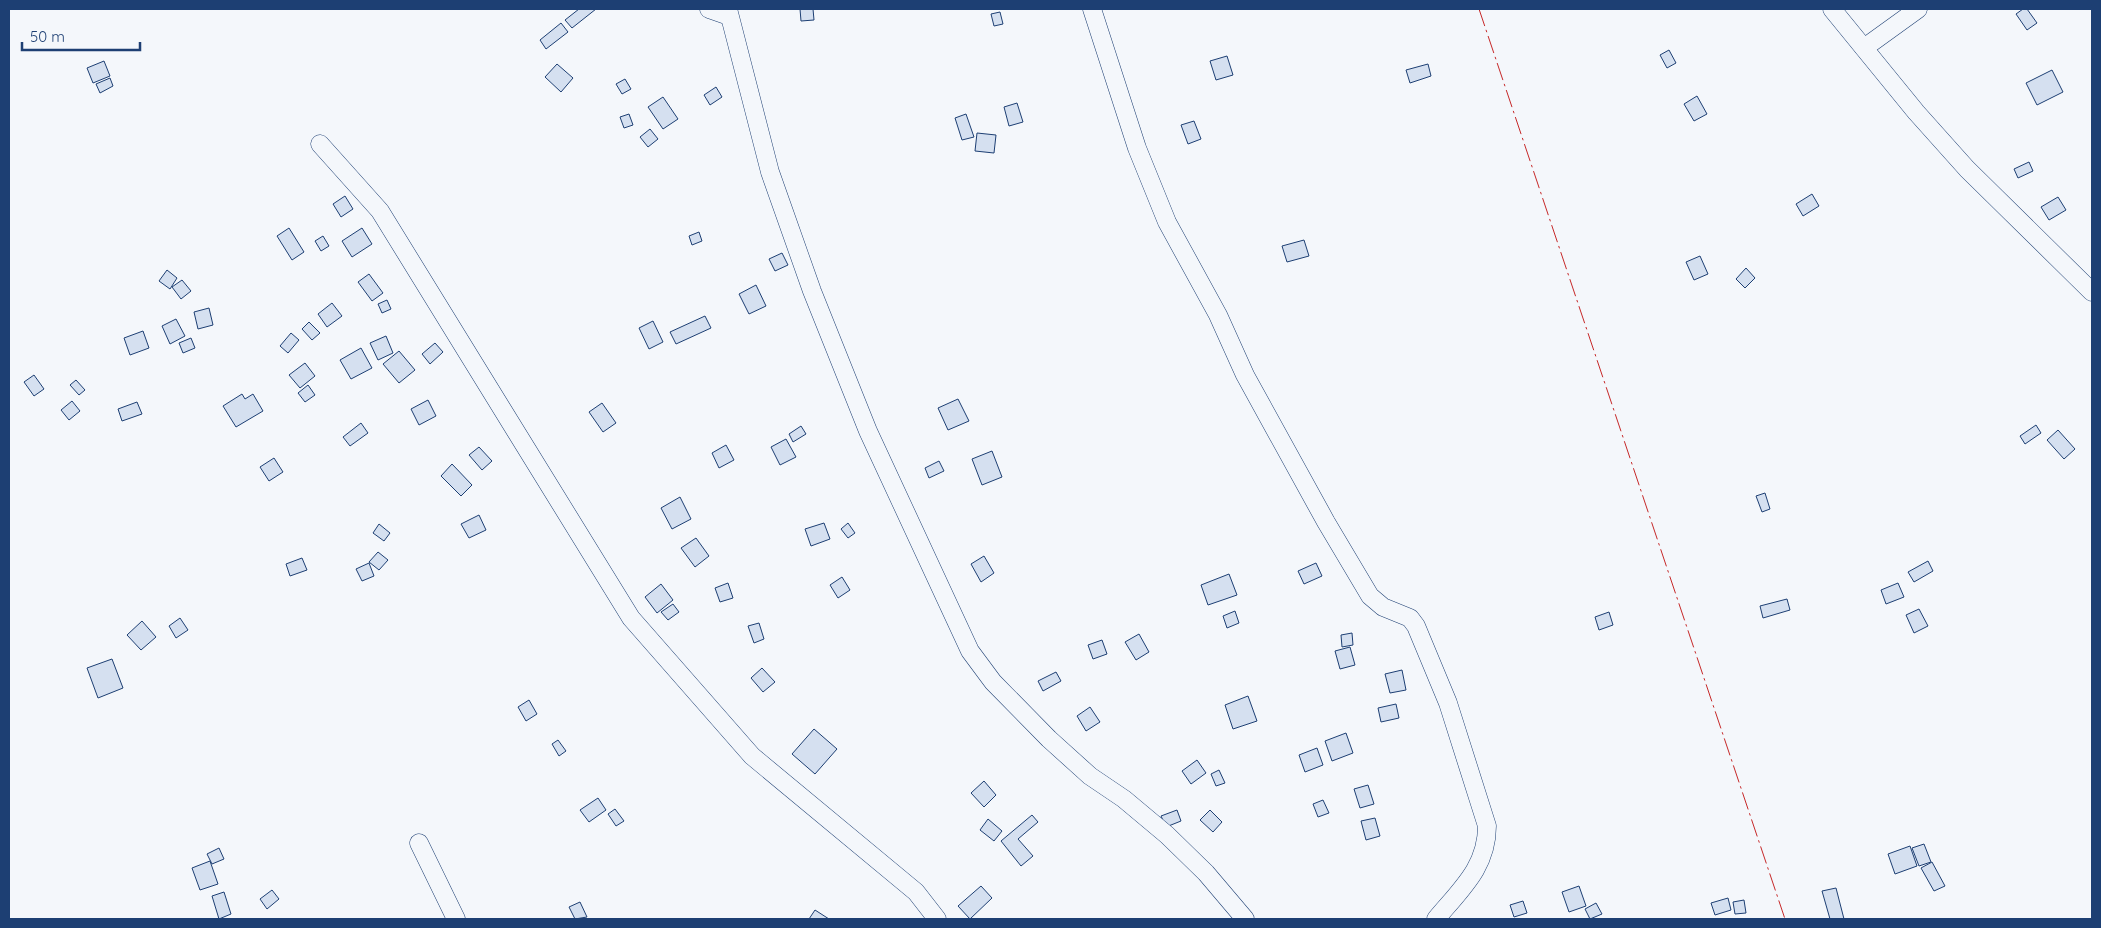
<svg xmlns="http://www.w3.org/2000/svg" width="2101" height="928" font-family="Quicksand,sans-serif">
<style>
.building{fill:#d5e0f0;stroke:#1d3f73}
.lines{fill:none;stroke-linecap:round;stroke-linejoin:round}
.minor-casing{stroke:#1d3f73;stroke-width:19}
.minor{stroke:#f4f7fb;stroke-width:18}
.power{stroke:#c62828;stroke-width:1;stroke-dasharray:18 4 2.5 4;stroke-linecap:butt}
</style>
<rect width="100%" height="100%" fill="#f4f7fb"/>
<!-- building -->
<g class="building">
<polygon points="579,9 596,9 572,28 565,20"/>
<polygon points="800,9 813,9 814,20 801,21"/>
<polygon points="2023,9 2027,9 2037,23 2027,30 2016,14"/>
<polygon points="1000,12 1003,24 994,26 991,14"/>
<polygon points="561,23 568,32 546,49 540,40"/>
<polygon points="1669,50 1676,63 1667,68 1660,55"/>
<polygon points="1227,56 1233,75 1216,80 1210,61"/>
<polygon points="104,61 110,76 93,83 87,68"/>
<polygon points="557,64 573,78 561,92 545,77"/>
<polygon points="1428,64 1431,76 1410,83 1406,70"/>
<polygon points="2052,70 2063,92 2037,105 2026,83"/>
<polygon points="110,78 113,86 100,93 96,84"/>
<polygon points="625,79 631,89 622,94 616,84"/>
<polygon points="716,87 722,97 710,105 704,95"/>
<polygon points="1697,96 1707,114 1694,121 1684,104"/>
<polygon points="663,97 678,119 663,129 648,107"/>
<polygon points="1017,103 1023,122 1009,126 1004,107"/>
<polygon points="629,114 633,125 624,128 620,117"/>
<polygon points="966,114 974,137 962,140 955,118"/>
<polygon points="1194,121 1201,139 1188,144 1181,125"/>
<polygon points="650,129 658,139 648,147 640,137"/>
<polygon points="977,133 996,135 994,153 975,151"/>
<polygon points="2029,162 2033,171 2018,178 2014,169"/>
<polygon points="1812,194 1819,206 1803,216 1796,204"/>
<polygon points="345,196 353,209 341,217 333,204"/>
<polygon points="2058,197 2066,210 2049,220 2041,207"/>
<polygon points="289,228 304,252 292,260 277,236"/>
<polygon points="362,228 372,244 352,257 342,241"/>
<polygon points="699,232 702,241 692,245 689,236"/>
<polygon points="323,236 329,246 321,251 315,241"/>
<polygon points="1304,240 1309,256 1287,262 1282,246"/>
<polygon points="782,253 788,265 775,271 769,259"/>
<polygon points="1700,256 1708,274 1694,280 1686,262"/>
<polygon points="1746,268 1755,278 1745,288 1736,279"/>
<polygon points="167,270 177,278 170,289 159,281"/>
<polygon points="369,274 383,293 372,301 358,282"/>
<polygon points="182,280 191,291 181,299 172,287"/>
<polygon points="756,285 766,306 749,314 739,294"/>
<polygon points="387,300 391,309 382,313 378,304"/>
<polygon points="332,303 342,316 327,327 318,314"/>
<polygon points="209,308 213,325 198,329 194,312"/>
<polygon points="705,316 711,328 676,344 670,332"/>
<polygon points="176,319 185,336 170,344 162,326"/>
<polygon points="653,321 663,342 649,349 639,328"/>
<polygon points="309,322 320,333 312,340 302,329"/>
<polygon points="143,331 149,348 130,355 124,338"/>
<polygon points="291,333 299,340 288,353 280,346"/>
<polygon points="386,336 393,353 378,360 370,343"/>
<polygon points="191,338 195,348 183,353 179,343"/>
<polygon points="435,343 443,352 430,364 422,354"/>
<polygon points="361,348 372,368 351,379 340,360"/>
<polygon points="399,351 415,370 399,383 383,364"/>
<polygon points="305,363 315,376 300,388 289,375"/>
<polygon points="34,375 44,389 34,396 24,382"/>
<polygon points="76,380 85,390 79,395 70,385"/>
<polygon points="308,385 315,395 305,402 298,393"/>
<polygon points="242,394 245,399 253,394 263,411 236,427 223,406"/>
<polygon points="958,399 969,421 948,430 938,408"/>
<polygon points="428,400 436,416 419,425 411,409"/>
<polygon points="72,401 80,411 69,420 61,410"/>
<polygon points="137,402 142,414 122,421 118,409"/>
<polygon points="602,403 616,423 603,432 589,412"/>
<polygon points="361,423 368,433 350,446 343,437"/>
<polygon points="2036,425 2041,433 2025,444 2020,436"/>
<polygon points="801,426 806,434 793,442 789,434"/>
<polygon points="2058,430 2075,449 2064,459 2047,440"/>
<polygon points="786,439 796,457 780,465 771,447"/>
<polygon points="726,445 734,460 719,468 712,453"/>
<polygon points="479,447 492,461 482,470 469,455"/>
<polygon points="992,451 1002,477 982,485 972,459"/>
<polygon points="274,458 283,472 269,481 260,467"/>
<polygon points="939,461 944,471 929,478 925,468"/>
<polygon points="452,464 472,485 461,496 441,476"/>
<polygon points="1765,493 1770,509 1762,512 1756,496"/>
<polygon points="680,497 691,519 672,529 661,508"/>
<polygon points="479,515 486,530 469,538 461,524"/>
<polygon points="824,523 830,539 811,546 805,529"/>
<polygon points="848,523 855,533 848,538 841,529"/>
<polygon points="379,524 390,533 384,541 373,533"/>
<polygon points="696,538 709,556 695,567 681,548"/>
<polygon points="378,552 388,560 379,570 369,562"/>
<polygon points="984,556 994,573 981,582 971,564"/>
<polygon points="302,558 307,570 290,576 286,564"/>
<polygon points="1928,561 1933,571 1914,582 1908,572"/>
<polygon points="369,563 374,576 362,581 356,569"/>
<polygon points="1316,563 1322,576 1304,584 1298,571"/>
<polygon points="1229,574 1237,595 1208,605 1201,585"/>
<polygon points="842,577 850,590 838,598 830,585"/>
<polygon points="728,583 733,598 720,602 715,588"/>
<polygon points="1898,583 1904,597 1886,604 1881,590"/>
<polygon points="661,584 673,600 657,613 645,597"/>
<polygon points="1787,599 1790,610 1763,618 1760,606"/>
<polygon points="673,604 679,612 668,620 661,612"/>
<polygon points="1919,609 1928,626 1914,633 1906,615"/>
<polygon points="1235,611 1239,623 1227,628 1223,616"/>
<polygon points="1609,612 1613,625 1599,630 1595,617"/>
<polygon points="180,618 188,630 176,638 169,626"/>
<polygon points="142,621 156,637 141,650 127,635"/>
<polygon points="759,623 764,639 754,643 748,626"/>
<polygon points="1352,633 1353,645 1342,647 1341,635"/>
<polygon points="1139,634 1149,652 1136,660 1125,642"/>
<polygon points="1102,640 1107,654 1093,659 1088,645"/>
<polygon points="1350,647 1355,665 1340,669 1335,651"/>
<polygon points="112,659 123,688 98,698 87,668"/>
<polygon points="762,668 775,682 763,692 751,678"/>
<polygon points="1402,670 1406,690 1390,693 1385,674"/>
<polygon points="1056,672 1061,681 1043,691 1038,681"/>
<polygon points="1248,696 1257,721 1233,729 1225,705"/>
<polygon points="529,700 537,714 526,721 518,707"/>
<polygon points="1396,704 1399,718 1381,722 1378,708"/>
<polygon points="1090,707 1100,722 1086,731 1077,716"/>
<polygon points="814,729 837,749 815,774 792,754"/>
<polygon points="1346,733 1353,753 1332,761 1325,741"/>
<polygon points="558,740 566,751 559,756 552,744"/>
<polygon points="1317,748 1323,765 1305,772 1299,755"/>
<polygon points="1197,760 1206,773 1191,784 1182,771"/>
<polygon points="1219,770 1225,783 1216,786 1211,774"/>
<polygon points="984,781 996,795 984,807 971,793"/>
<polygon points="1368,785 1374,804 1360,808 1354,789"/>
<polygon points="598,798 606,810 589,822 580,810"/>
<polygon points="1323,800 1329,813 1318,817 1313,804"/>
<polygon points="615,809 624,821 616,826 608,814"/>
<polygon points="1177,810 1181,821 1166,827 1161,816"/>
<polygon points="1210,810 1222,822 1213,832 1200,820"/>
<polygon points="1032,815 1038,822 1018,839 1033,856 1021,866 1001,841"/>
<polygon points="1375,818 1380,836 1366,840 1361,821"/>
<polygon points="988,819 1002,831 994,841 980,830"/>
<polygon points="1924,844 1931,862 1919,866 1912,848"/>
<polygon points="1910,846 1917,866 1895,874 1888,854"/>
<polygon points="219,848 224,859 212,864 207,854"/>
<polygon points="210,861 218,884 200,890 192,868"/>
<polygon points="1932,862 1945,886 1934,891 1921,868"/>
<polygon points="981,886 992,898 970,919 958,906"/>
<polygon points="1579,886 1586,906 1569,912 1562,892"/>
<polygon points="1836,888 1844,919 1830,919 1822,891"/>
<polygon points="272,890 279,899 267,909 260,899"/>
<polygon points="224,892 231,914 219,919 212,896"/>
<polygon points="1728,898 1731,910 1715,915 1711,903"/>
<polygon points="1744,900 1746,913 1735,914 1733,902"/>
<polygon points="1523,901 1527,913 1514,917 1510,905"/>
<polygon points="580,902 587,917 575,919 569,907"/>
<polygon points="1596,903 1602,914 1590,919 1585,909"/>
<polygon points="815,910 829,919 809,919"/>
</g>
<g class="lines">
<defs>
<g id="minor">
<polyline points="709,9 729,16"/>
<polyline points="728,9 770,172 812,291 868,431 970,651 993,682 1049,739 1090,776 1124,799 1167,835 1206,873 1245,919"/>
<path d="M1092,9L1137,148L1167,222L1218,315L1245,375L1326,522L1370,596L1383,607L1410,618L1416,626L1448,703L1487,826C1487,867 1461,889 1436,919"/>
<polyline points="1832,9 1916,112 1967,169 2092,292"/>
<polyline points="1864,48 1918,9"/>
<polyline points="320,144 380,211 631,618 752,756 916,892 937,919"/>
<polyline points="419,843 456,919"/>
</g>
</defs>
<!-- minor casing -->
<use href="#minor" class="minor-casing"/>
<!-- minor -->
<use href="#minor" class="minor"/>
<!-- power -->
<polyline class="power" points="1479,9 1785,919"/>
</g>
<!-- border -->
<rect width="2101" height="928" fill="none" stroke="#1d3f73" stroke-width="20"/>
<!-- scale -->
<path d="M22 42v8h118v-8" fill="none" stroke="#1d3f73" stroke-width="2.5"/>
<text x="30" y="42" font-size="15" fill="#1d3f73" stroke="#f4f7fb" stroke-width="4" paint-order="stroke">50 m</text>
</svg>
